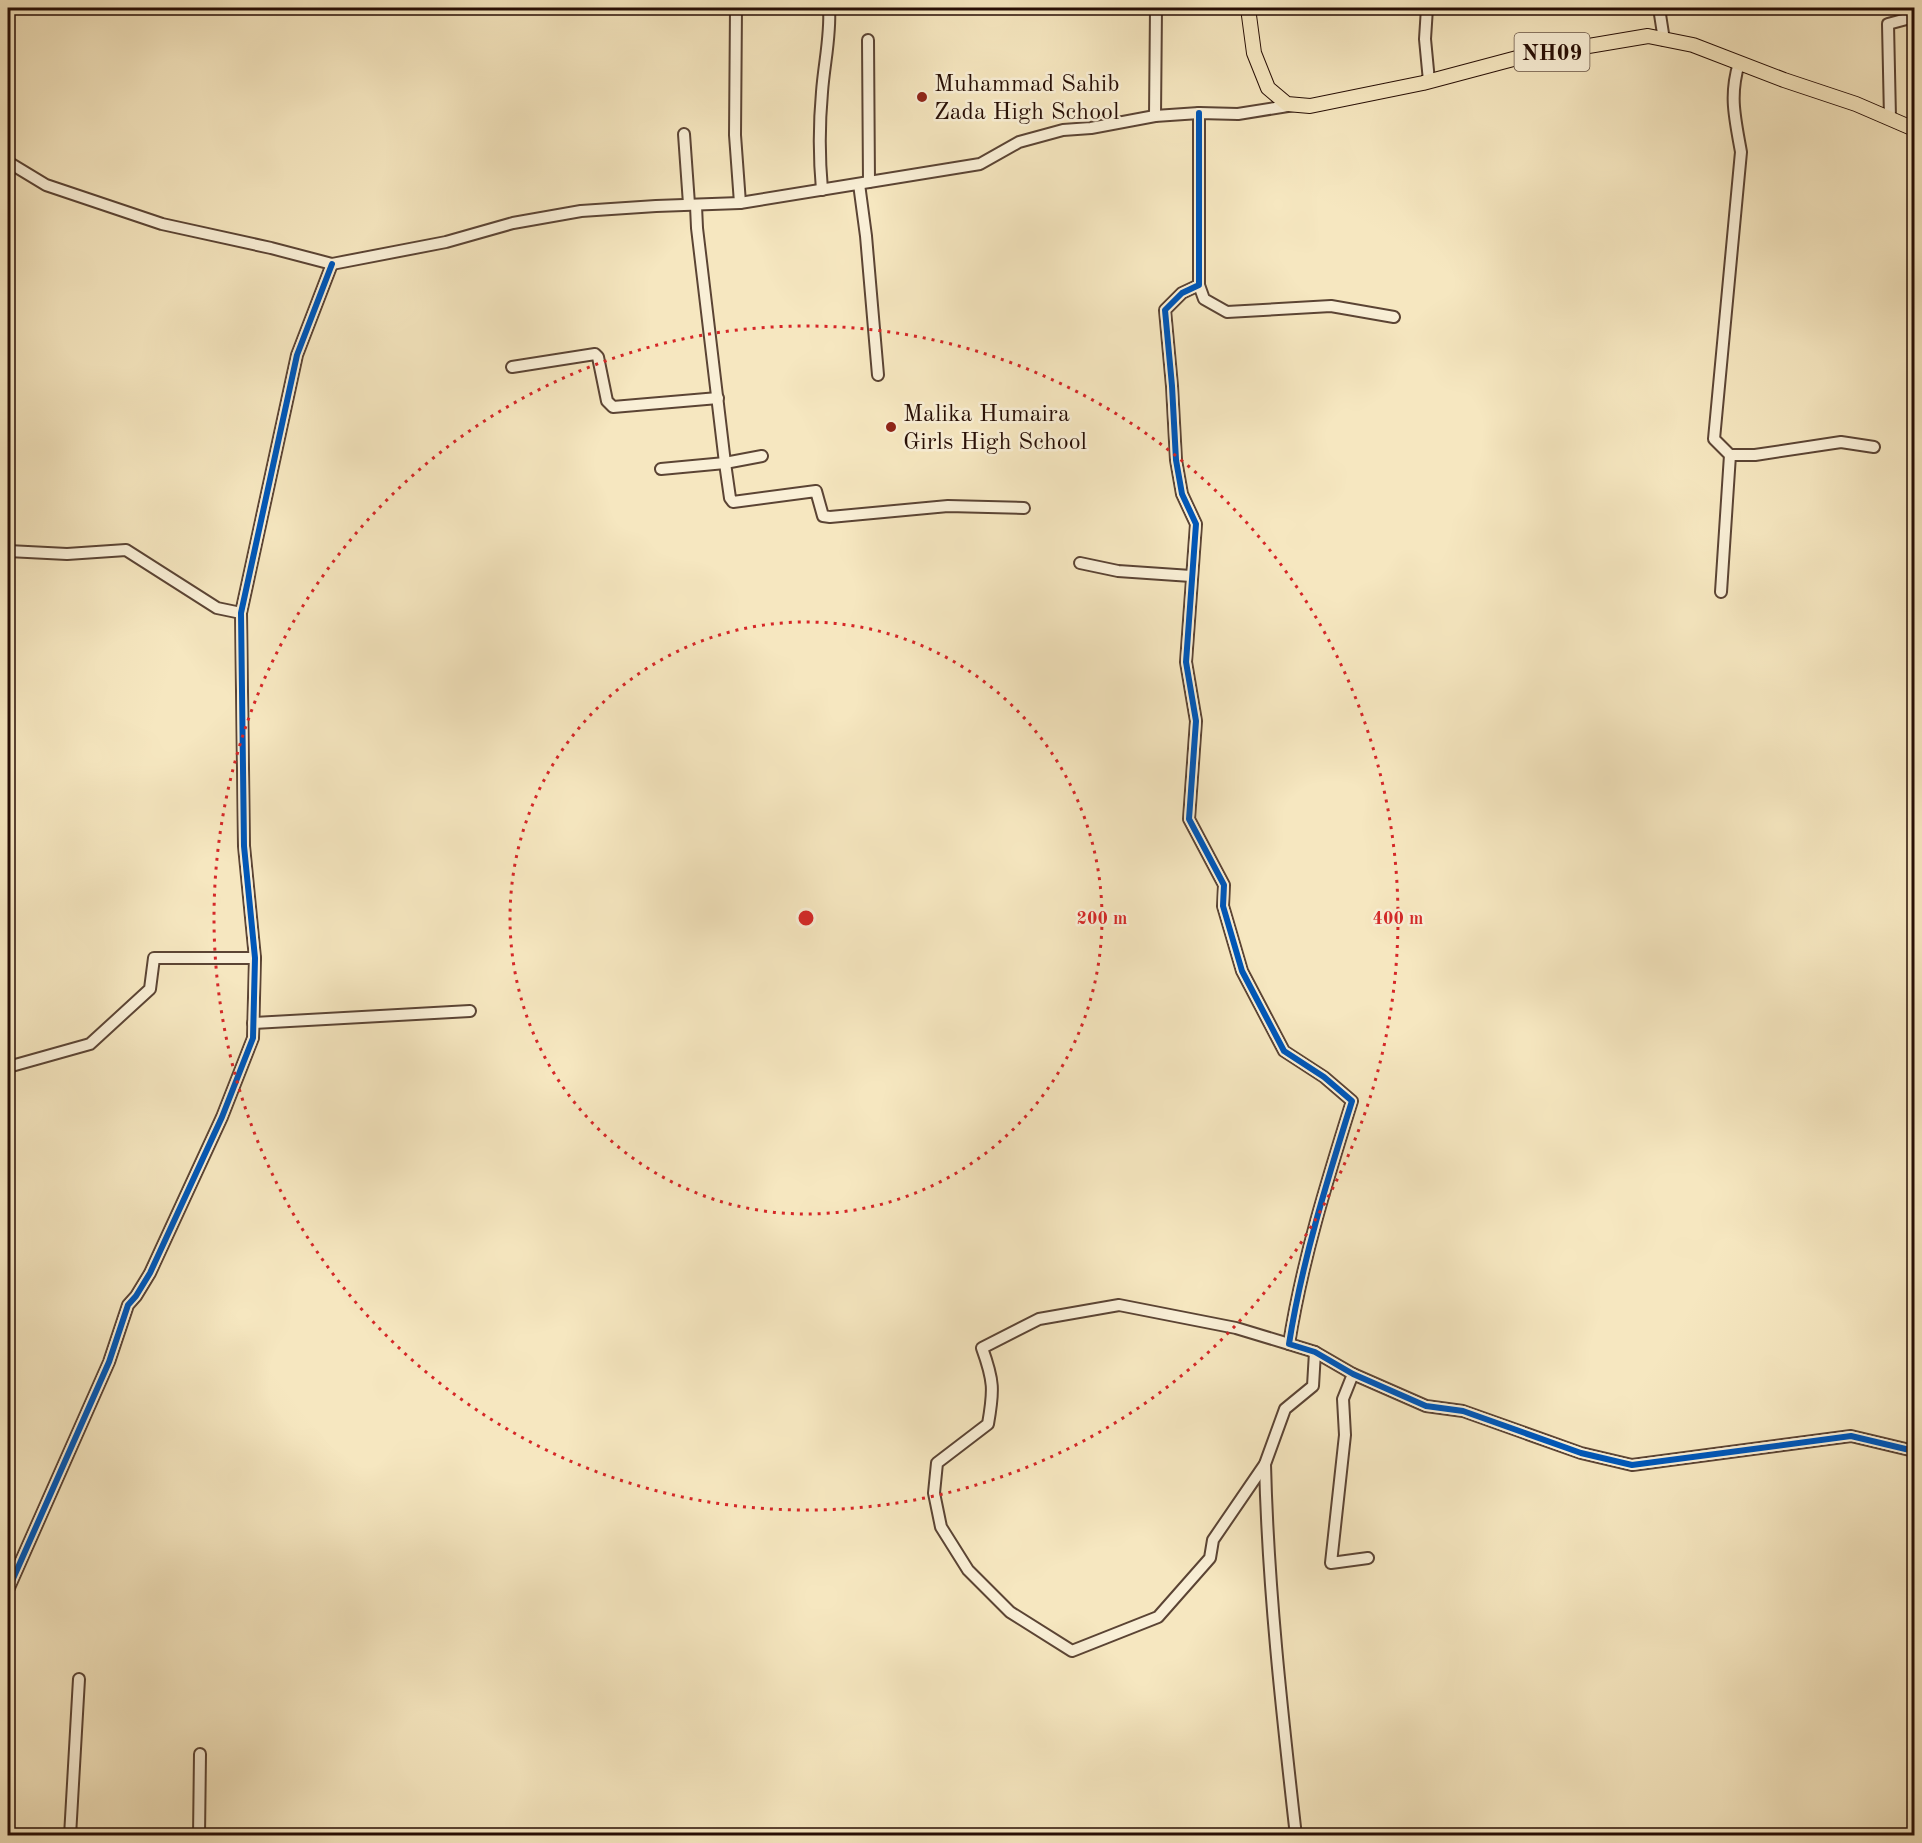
<svg xmlns="http://www.w3.org/2000/svg" width="1922" height="1843" font-family="'Old Standard TT',serif">
<style>
.lines{fill:none;stroke-linecap:round;stroke-linejoin:round}
.minor-casing{stroke:#5b4434;stroke-width:14}
.major-casing{stroke:#270e05;stroke-width:16}
.minor{stroke:#f9efd6;stroke-width:10}
.major{stroke:#f6e7c0;stroke-width:14}
.cycleway-casing{stroke:#f9efd6;stroke-width:10}
.cycleway{stroke:#0057b8;stroke-width:6}
.ring{fill:none;stroke:#d62828;stroke-width:3;stroke-dasharray:3 6}
.poi-dot{fill:#8f2418;stroke:#f9efd6;stroke-width:2}
.labels{text-anchor:middle;stroke-width:5;stroke-linejoin:round;paint-order:stroke}
.shield{fill:#f9efd6;stroke:#665244;stroke-width:1.5}
.shield-label{font-size:22px;font-weight:bold;fill:#270e05}
.poi-label{font-size:24px;fill:#270e05;stroke:#f9efd6;text-anchor:start}
.centre{fill:#d62828;stroke:#f9efd6;stroke-width:3}
.ring-label{font-size:18px;text-anchor:middle;font-weight:bold;fill:#d62828;stroke:#f9efd6;stroke-width:5;stroke-linejoin:round;paint-order:stroke}
</style>
<rect width="100%" height="100%" fill="#f6e7c0"/>
<filter id="stains"><feTurbulence type="fractalNoise" baseFrequency=".00333" numOctaves="4"/><feColorMatrix values="0 0 0 0 .2 0 0 0 0 .09 0 0 0 0 .02 0 0 0 .5 -.17"/></filter>
<radialGradient id="worn" r=".72"><stop offset=".6" stop-color="#630" stop-opacity="0"/><stop offset="1" stop-color="#630" stop-opacity=".3"/></radialGradient>
<g class="lines">
<defs>
<g id="minor">
<polyline points="736,8 735,135 740,203"/>
<polyline points="1427,8 1425,39 1429,81"/>
<polyline points="1659,8 1664,40"/>
<polyline points="868,40 869,182"/>
<path d="M1199,113V285L1182,293L1165,310L1172,386L1176,460L1182,494L1196,524L1186,662L1196,721L1189,819L1224,885L1223,906L1242,971L1284,1051L1324,1077L1352,1101C1327,1181 1302,1261 1289,1344L1315,1352L1353,1374L1426,1406L1463,1411L1581,1453L1632,1465L1851,1436L1914,1451"/>
<polyline points="1155,116 1156,8"/>
<polyline points="1890,118 1888,24 1914,17"/>
<polyline points="684,134 689,204"/>
<polyline points="8,162 46,185 162,224 271,248 332,264 446,242 513,223 581,211 656,206 740,203 980,164 1019,142 1063,130 1091,128 1155,116 1199,113 1238,114 1294,105"/>
<polyline points="859,184 866,236 878,375"/>
<path d="M822,190C819,157 819,125 822,92C824,64 831,35 829,8"/>
<polyline points="696,206 697,228 725,463 730,498 733,502 816,491 823,516 830,517 948,506 1024,508"/>
<polyline points="1199,285 1204,299 1227,312 1331,306 1394,317"/>
<polyline points="512,367 595,354 598,357 607,401 613,407 718,398"/>
<polyline points="1730,455 1755,455 1841,442 1874,447"/>
<polyline points="661,469 725,463 762,456"/>
<polyline points="8,551 67,554 126,550 217,608 241,613"/>
<polyline points="1080,563 1118,571 1191,576"/>
<path d="M1721,592L1730,455L1714,439L1741,152C1735,118 1729,96 1739,63"/>
<polyline points="253,1023 470,1011"/>
<polyline points="8,1067 90,1044 150,989 154,958 255,958"/>
<path d="M1289,1344L1236,1328L1119,1305L1039,1319L982,1348C994,1381 994,1390 988,1424L937,1463L934,1493L941,1527L968,1570L1010,1612L1072,1651L1158,1617L1210,1558L1213,1540L1265,1464L1285,1409L1313,1386L1315,1352"/>
<polyline points="1353,1374 1343,1399 1345,1435 1331,1563 1368,1558"/>
<path d="M1265,1464C1268,1589 1282,1712 1296,1836"/>
<polyline points="8,1590 109,1362 128,1305 136,1296 150,1273 222,1117 253,1038 255,958 244,846 241,613 297,355 332,264"/>
<polyline points="70,1836 79,1679"/>
<polyline points="199,1836 200,1754"/>
</g>
<polyline id="major" points="1248,8 1254,53 1268,88 1287,104 1310,106 1423,83 1517,58 1648,36 1693,45 1784,80 1856,104 1914,129"/>
</defs>
<!-- minor casing -->
<use href="#minor" class="minor-casing"/>
<!-- major casing -->
<use href="#major" class="major-casing"/>
<!-- minor -->
<use href="#minor" class="minor"/>
<!-- major -->
<use href="#major" class="major"/>
<defs>
<g id="cycleway">
<path d="M1199,113V285L1182,293L1165,310L1172,386L1176,460L1182,494L1196,524L1186,662L1196,721L1189,819L1224,885L1223,906L1242,971L1284,1051L1324,1077L1352,1101C1327,1181 1302,1261 1289,1344L1315,1352L1353,1374L1426,1406L1463,1411L1581,1453L1632,1465L1851,1436L1914,1451"/>
<polyline points="8,1590 109,1362 128,1305 136,1296 150,1273 222,1117 253,1038 255,958 244,846 241,613 297,355 332,264"/>
</g>
</defs>
<!-- cycleway casing -->
<use href="#cycleway" class="cycleway-casing"/>
<!-- cycleway -->
<use href="#cycleway" class="cycleway"/>
</g>
<!-- distance rings -->
<g class="ring">
<circle cx="806" cy="918" r="296"/>
<circle cx="806" cy="918" r="592"/>
</g>
<!-- markers -->
<g class="poi-dot">
<circle cx="922" cy="97" r="6"/>
<circle cx="891" cy="427" r="6"/>
</g>
<g class="labels">
<!-- shield labels -->
<rect class="shield" x="1514.5" y="33" width="75" height="38" rx="4.5"/>
<g class="shield-label">
<text x="1552" y="60">NH09</text>
</g>
<!-- poi labels -->
<g class="poi-label">
<text x="934" y="91">Muhammad Sahib<tspan x="934" dy="28">Zada High School</tspan></text>
<text x="903" y="421">Malika Humaira<tspan x="903" dy="28">Girls High School</tspan></text>
</g>
</g>
<circle cx="806" cy="918" r="9" class="centre"/>
<g class="ring-label">
<text x="1102" y="924">200 m</text>
<text x="1398" y="924">400 m</text>
</g>
<!-- margin -->
<rect width="1922" height="1843" fill="none" stroke="#f6e7c0" stroke-width="30"/>
<rect x="9" y="9" width="1904" height="1825" fill="none" stroke="#270e05" stroke-width="3"/>
<rect x="15" y="15" width="1892" height="1813" fill="none" stroke="#270e05" stroke-width="1.5"/>
<rect width="100%" height="100%" filter="url(#stains)"/>
<rect width="100%" height="100%" fill="url(#worn)"/>
</svg>
